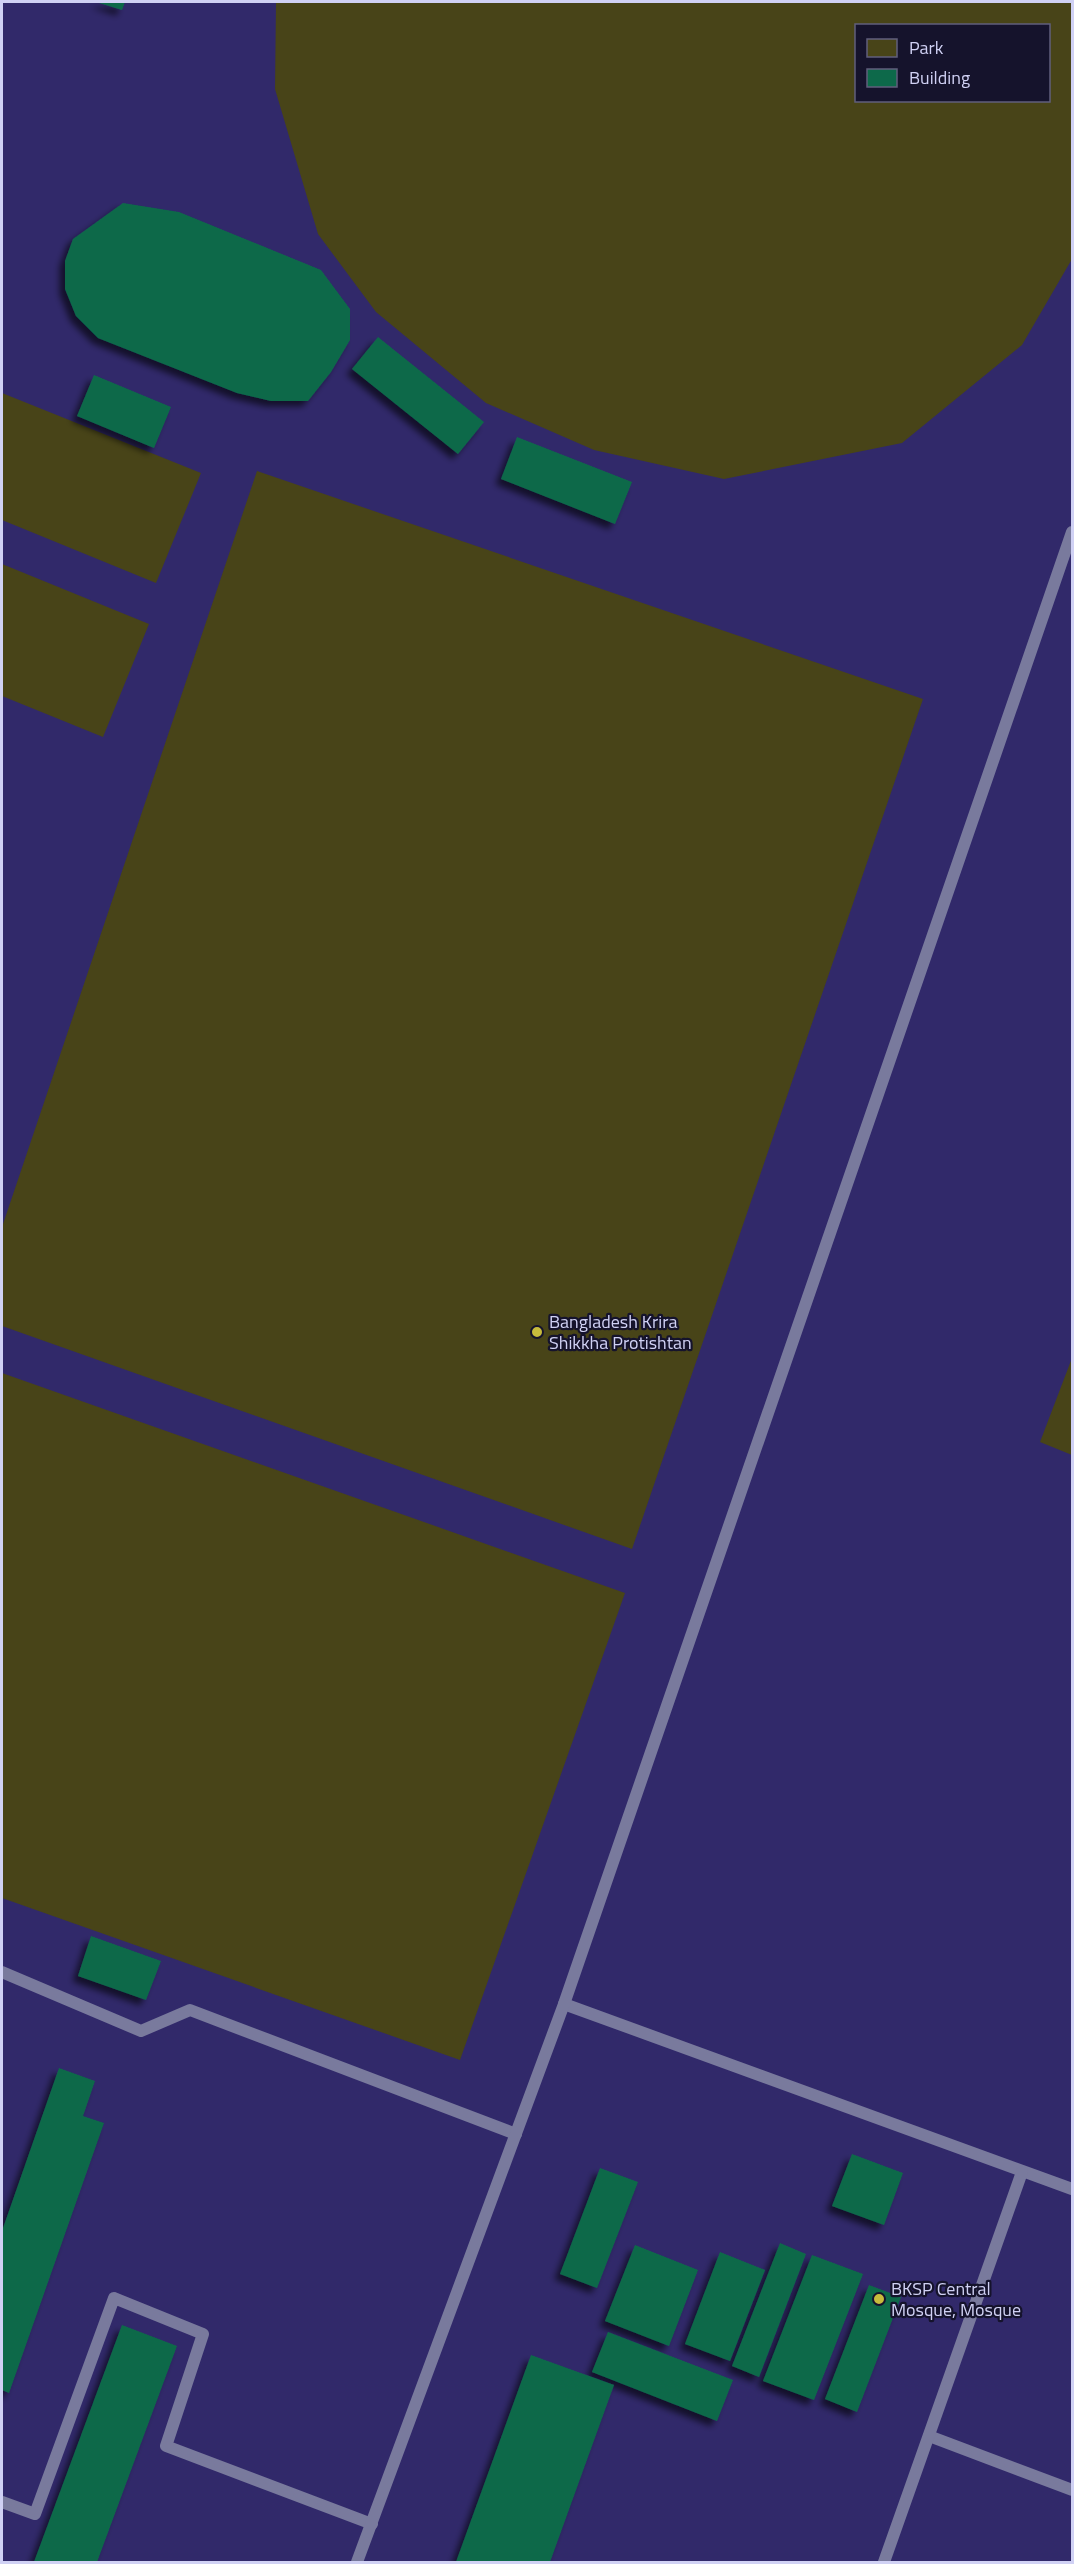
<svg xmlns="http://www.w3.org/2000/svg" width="1074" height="2564" font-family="'Titillium Web',sans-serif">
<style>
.built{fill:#31296a;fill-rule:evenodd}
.green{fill:#484418;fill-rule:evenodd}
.building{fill:#0d694a;filter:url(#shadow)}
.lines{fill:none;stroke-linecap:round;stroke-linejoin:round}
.lane{stroke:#797a9d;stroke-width:12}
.poi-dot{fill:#c7bb3c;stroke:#15132c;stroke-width:2}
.labels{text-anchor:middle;stroke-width:4.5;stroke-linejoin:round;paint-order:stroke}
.poi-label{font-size:18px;fill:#d0d1f4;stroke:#15132c;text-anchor:start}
</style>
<defs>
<filter id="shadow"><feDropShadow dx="-5.5" dy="5.5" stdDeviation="3" flood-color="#0009"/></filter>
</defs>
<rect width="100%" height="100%" fill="#2b255d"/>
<!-- built -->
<path class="built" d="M2,2H1072V2562H2ZM856,26H1048V100H856Z"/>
<!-- green -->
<g class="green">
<path d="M276,2H1072V259L1022,345L902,443L724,479L594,450L486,403L376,312L318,234L275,89ZM856,26H1048V100H856Z"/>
<polygon points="2,393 201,473 156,583 2,520"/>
<polygon points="257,471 923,699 632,1549 2,1326 2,1227"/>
<polygon points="2,564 149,624 103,737 2,696"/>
<polygon points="1072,1358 1072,1455 1040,1442"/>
<polygon points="2,1373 625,1593 460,2060 2,1898"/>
</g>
<!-- building -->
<g class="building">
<polygon points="96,2 125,2 122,10"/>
<polygon points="123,203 179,212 321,270 350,309 350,340 331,372 308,401 271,401 237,393 98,338 76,316 65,289 65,261 73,239"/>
<polygon points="378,337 484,422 458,454 352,369"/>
<polygon points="94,375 171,407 154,448 77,416"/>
<polygon points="517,437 632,482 615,524 501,479"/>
<polygon points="91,1936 161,1961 146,2000 78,1976"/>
<polygon points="59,2068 95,2081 83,2116 104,2123 9,2393 2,2390 2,2231"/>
<polygon points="852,2154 903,2173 884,2225 832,2206"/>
<polygon points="600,2168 638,2182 597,2288 560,2274"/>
<polygon points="780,2243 806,2254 759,2377 732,2366"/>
<polygon points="635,2245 698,2270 669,2346 605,2321"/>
<polygon points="720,2252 765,2270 730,2361 685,2344"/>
<polygon points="812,2255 863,2274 814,2400 763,2381"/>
<polygon points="869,2285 901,2297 857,2412 825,2399"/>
<polygon points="122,2325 177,2346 97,2562 34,2562"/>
<polygon points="608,2332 733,2380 717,2421 592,2372"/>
<polygon points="531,2355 614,2385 550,2562 456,2562"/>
</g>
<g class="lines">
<!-- lane -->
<g class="lane">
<polyline points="2,1972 141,2031 190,2010 516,2134"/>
<polyline points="564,2004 1072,2189"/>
<polyline points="929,2436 1072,2490"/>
<polyline points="2,2502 35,2514 114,2298 203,2334 166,2446 372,2524"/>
<polyline points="357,2562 564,2004 1072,532"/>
<polyline points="884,2562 1022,2172"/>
</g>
</g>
<!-- markers -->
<g class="poi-dot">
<circle cx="537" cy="1332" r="6"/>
<circle cx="879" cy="2299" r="6"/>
</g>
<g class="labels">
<!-- poi labels -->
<g class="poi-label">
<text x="549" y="1328">Bangladesh Krira<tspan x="549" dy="21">Shikkha Protishtan</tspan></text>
<text x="891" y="2295">BKSP Central<tspan x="891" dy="21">Mosque, Mosque</tspan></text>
</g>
</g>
<!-- border -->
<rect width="1074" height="2564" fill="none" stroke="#d0d1f4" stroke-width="6"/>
<!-- legend -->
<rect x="855" y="24" width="195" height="78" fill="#15132c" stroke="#605f7c" stroke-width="1.5"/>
<rect x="867" y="39" width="30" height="18" fill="#484418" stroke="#605f7c" stroke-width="1.5"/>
<text x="909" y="54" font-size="18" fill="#d0d1f4">Park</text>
<rect x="867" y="69" width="30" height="18" fill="#0d694a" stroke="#605f7c" stroke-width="1.5"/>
<text x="909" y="84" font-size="18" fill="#d0d1f4">Building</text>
</svg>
